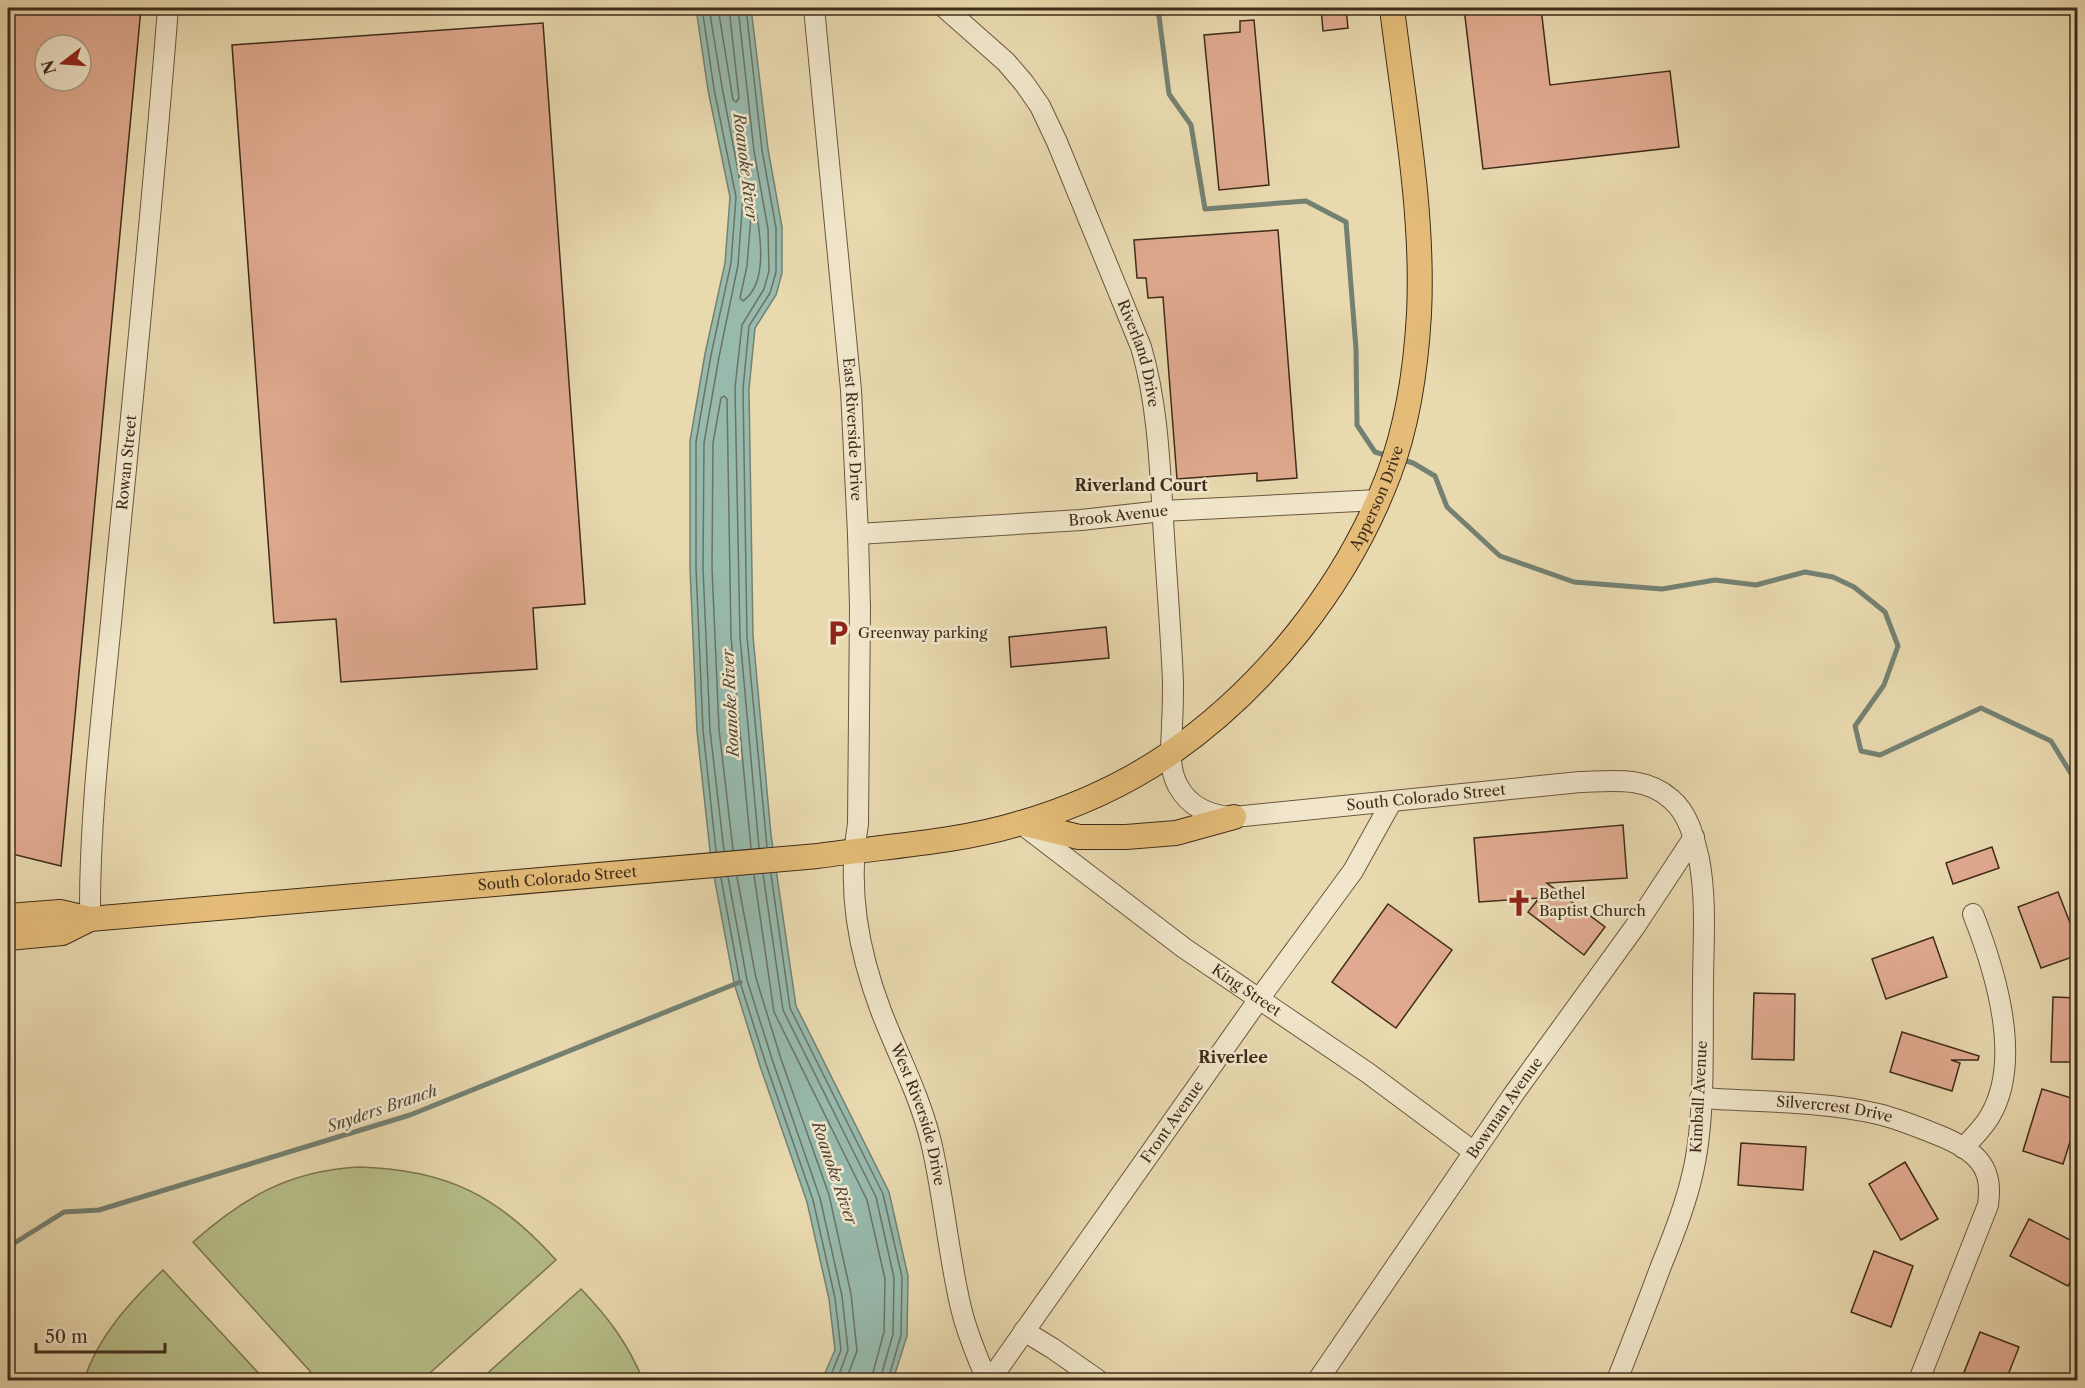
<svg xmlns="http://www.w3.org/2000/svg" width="2085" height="1388" font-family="'Libre Caslon Text',serif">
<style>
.park{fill:#b7bf8a;stroke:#7b7652;stroke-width:1.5}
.water{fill:#97baad;stroke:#748172;stroke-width:1.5}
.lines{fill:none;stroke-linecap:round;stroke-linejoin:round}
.shore{stroke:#6b7364;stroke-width:1.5}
.stream{stroke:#748172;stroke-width:5}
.building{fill:#e1aa90;stroke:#3f2c1a;stroke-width:1.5;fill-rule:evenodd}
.minor-casing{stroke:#6a573f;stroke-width:22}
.major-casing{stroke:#3f2c1a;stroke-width:26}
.minor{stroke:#f1e6cb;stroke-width:20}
.major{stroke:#e4bc78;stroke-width:24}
.labels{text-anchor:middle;stroke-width:5;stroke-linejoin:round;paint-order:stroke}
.street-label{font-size:15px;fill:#3f2c1a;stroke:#f1e6cb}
.poi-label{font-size:15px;fill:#3f2c1a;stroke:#f1e6cb;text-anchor:start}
.water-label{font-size:16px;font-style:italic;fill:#514837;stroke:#f1e6cb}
.neighbourhood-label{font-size:16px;font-weight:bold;fill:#3f2c1a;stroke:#f1e6cb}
</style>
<rect width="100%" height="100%" fill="#e9d9af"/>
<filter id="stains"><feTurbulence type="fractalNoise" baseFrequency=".00333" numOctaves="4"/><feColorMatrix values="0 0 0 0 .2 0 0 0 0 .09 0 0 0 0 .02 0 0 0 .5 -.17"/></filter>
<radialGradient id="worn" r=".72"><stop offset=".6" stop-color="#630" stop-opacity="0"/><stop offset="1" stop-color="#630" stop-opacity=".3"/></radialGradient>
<!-- park -->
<g class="park">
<path d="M358,1167C445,1169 498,1195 556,1260L422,1380H318L193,1242C244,1197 289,1171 358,1167Z"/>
<path d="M163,1270L265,1380H84C98,1336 130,1302 163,1270Z"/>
<path d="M581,1289C608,1317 628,1344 643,1380H480Z"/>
</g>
<!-- water -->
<polygon class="water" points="696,8 751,8 768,149 782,227 782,273 776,295 755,328 749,389 753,636 771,835 796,1006 889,1192 908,1276 907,1336 893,1380 822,1380 835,1350 829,1299 807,1202 760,1066 734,983 711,860 697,731 690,568 690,441 705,354 725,263 730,197 708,90"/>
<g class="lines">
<!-- shore -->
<g class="shore">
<polyline points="702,8 714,89 736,197 731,263 711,355 696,442 696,568 703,730 716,851"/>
<polyline points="709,8 722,87 743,197 738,265 719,357 704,443 703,568 710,730 724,851"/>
<polyline points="718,8 733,100 736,102 739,98 729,8"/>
<polyline points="738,8 754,151 768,229 769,271 764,289 742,325 735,388 740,637 759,848"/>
<polyline points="746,8 762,150 776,228 776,272 770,293 749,326 743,389 747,637 767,847"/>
<path d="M754,213L757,215C761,241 767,284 743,301L740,298L747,266L751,216Z"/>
<polyline points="733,850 719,729 712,568 713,443 721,398 724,396 727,399 731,637 751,848"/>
<polyline points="763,874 783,1010 876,1197 894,1278 893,1334 880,1380"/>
<polyline points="771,874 790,1008 883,1194 902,1277 901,1335 888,1380"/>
<polyline points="754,875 774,1012 867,1200 885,1279 884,1332 871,1380"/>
<polyline points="728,877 747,980 773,1062 820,1198 842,1296 848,1350 837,1380"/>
<polyline points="737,877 756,978 781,1059 829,1195 851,1294 857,1351 846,1380"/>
<polyline points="721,878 740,982 766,1064 813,1200 835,1298 841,1350 829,1380"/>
</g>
<!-- stream -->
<g class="stream">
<polyline points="1153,8 1159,16 1169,94 1191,125 1205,209 1306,201 1346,222 1356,349 1357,425 1375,452 1388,456"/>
<polyline points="1400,459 1413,463 1435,476 1447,507 1500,556 1574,582 1662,589 1715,580 1756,585 1805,572 1833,577 1854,587 1885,612 1898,646 1884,685 1855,726 1861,751 1880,755 1981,708 2051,741 2078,785"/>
<polyline points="8,1247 64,1212 99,1210 410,1115 740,982"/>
</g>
</g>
<!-- building -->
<g class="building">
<path d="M8,8H141L61,866L8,853ZM45,45H81V81H45Z"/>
<polygon points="1321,8 1346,8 1348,28 1323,31"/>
<polygon points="1464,8 1541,8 1550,85 1670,71 1679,147 1483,169"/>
<polygon points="1254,20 1269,185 1219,190 1204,35 1240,32 1240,21"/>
<polygon points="543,23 585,604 533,608 537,669 341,682 336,619 274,623 232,45"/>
<polygon points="1278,230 1297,478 1257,481 1257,473 1177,479 1163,297 1148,298 1146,278 1137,278 1134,240"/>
<polygon points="1106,627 1109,658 1011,667 1009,637"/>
<polygon points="1623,825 1627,878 1547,883 1605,927 1584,955 1528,912 1539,898 1479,902 1474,838"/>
<polygon points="1992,847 1999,868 1953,884 1946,863"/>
<polygon points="2058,892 2078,943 2078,955 2041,968 2018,907"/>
<polygon points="1388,904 1452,950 1396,1028 1332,982"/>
<polygon points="1933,937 1947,977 1886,999 1872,959"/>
<polygon points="1754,993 1795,994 1794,1060 1752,1059"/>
<polygon points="2053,997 2078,998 2078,1062 2051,1062"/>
<polygon points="1902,1032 1979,1056 1978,1060 1951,1060 1960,1063 1952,1091 1890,1072"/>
<polygon points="2042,1089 2078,1100 2078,1117 2063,1164 2023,1151"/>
<polygon points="1741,1143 1806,1147 1803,1190 1738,1185"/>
<polygon points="1905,1162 1938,1219 1901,1240 1869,1184"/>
<polygon points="2029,1219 2078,1244 2078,1267 2068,1286 2010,1256"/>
<polygon points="1874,1251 1913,1266 1891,1327 1851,1312"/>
<polygon points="1980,1332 2019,1347 2006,1380 1961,1380"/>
</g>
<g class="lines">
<defs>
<g id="minor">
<path id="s1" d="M814,8L851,390L858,534L860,607L858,824C847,889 858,950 881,1011C898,1055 920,1096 931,1142C944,1197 948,1253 961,1308C967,1333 977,1357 987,1380"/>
<path id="s2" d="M945,8L1006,62L1024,83L1040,106L1057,142L1141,347C1159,408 1160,473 1164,536C1167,585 1171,634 1173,682C1173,696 1173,710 1172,723C1172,746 1167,765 1178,786C1190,808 1210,816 1234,817L1580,782C1612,781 1645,776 1671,799C1689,814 1694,838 1699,859C1707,901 1703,945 1703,986C1702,1045 1706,1120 1692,1176C1685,1207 1673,1237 1661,1266C1647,1304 1632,1342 1617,1380"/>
<path id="s3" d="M858,534L1081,520L1162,511L1378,500"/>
<path id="s4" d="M1023,825L1184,948L1368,1073L1474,1152"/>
<path id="s5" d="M90,919C89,806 105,693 115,580C134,389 153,199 168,8"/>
<path id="s6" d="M1700,1098C1757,1102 1824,1101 1878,1114C1899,1119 1918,1127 1938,1135C1953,1141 1970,1149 1980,1162C1990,1175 1990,1190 1988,1205L1919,1380"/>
<path d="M1963,1148C1973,1138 1983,1128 1990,1116C2023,1060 1995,970 1973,914"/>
<polyline points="1024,1331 1052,1348 1098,1380"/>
<path id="s7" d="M990,1380L1259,999L1353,871L1392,801"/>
<path id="s8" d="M1318,1380L1513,1095L1634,928L1694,837"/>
</g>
<g id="major">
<polyline points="1021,823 1079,837 1126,837 1176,833 1234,817"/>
<path id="s9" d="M8,916L60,912L90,919L818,856C886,846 955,843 1021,823C1072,808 1124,785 1168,755C1266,687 1347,585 1389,474C1408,424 1416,367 1419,314C1424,213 1404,108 1392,8"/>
<polyline points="8,938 62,933 90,919"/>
</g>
</defs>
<!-- minor casing -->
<use href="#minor" class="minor-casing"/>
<!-- major casing -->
<use href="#major" class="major-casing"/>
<!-- minor -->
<use href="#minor" class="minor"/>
<!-- major -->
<use href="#major" class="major"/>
</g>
<!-- icons -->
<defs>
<symbol id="parking-bare" viewBox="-9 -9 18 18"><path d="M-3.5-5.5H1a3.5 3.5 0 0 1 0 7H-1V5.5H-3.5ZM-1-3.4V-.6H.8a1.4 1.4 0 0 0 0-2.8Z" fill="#8f2418" stroke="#f1e6cb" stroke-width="2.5" paint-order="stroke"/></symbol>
<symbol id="church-bare" viewBox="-9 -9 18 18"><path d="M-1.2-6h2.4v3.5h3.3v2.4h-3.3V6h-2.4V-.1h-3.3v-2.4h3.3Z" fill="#8f2418" stroke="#f1e6cb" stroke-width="2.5" paint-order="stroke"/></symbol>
</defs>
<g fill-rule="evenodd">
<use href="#parking-bare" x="819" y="614" width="38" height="38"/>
<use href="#church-bare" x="1500" y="884" width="38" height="38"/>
</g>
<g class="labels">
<!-- street labels -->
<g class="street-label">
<text dy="5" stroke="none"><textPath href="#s2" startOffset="404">Riverland Drive</textPath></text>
<text dy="5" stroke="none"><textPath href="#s1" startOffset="423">East Riverside Drive</textPath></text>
<text dy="5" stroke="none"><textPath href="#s5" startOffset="458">Rowan Street</textPath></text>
<text dy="5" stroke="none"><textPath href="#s9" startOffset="1518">Apperson Drive</textPath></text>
<text dy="5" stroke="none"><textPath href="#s3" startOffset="261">Brook Avenue</textPath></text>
<text dy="5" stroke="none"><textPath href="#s2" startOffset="1101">South Colorado Street</textPath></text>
<text dy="5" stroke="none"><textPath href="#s9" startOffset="552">South Colorado Street</textPath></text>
<text dy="5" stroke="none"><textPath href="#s4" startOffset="278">King Street</textPath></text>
<text transform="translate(1699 1097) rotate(-87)" y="5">Kimball Avenue</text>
<text dy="5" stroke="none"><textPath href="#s8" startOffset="330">Bowman Avenue</textPath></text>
<text dy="5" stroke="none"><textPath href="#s6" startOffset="135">Silvercrest Drive</textPath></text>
<text dy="5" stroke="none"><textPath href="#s1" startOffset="1119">West Riverside Drive</textPath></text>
<text dy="5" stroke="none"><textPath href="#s7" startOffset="316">Front Avenue</textPath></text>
</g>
<!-- poi labels -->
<g class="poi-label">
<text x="858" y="638">Greenway parking</text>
<text x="1539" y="899">Bethel<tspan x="1539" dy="17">Baptist Church</tspan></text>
</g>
<!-- water labels -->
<g class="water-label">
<text transform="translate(746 167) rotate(83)" y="6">Roanoke River</text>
<text transform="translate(730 703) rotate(-93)" y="6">Roanoke River</text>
<text transform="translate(382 1108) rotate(-19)" y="6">Snyders Branch</text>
<text transform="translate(835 1173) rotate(71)" y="6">Roanoke River</text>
</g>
<!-- neighbourhood labels -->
<g class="neighbourhood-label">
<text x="1141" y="491">Riverland Court</text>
<text x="1233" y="1063">Riverlee</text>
</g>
</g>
<!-- margin -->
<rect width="2085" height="1388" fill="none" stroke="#e9d9af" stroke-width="30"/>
<rect x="9" y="9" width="2067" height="1370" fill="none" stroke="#3f2c1a" stroke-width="3"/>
<rect x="15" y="15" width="2055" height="1358" fill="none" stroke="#3f2c1a" stroke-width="1.5"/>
<!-- north arrow -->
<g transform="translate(63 63) rotate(253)"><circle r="28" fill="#f1e6cb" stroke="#aa9c84" stroke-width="1.5"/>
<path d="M0-4.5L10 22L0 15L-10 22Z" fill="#8f2418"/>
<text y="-9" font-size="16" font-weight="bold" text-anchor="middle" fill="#3f2c1a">N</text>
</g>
<!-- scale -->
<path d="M36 1343v9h129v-9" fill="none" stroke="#3f2c1a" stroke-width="3"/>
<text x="45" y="1343" font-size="18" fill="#3f2c1a" stroke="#f1e6cb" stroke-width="4.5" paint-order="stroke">50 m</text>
<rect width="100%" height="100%" filter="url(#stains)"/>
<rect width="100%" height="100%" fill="url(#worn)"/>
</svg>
